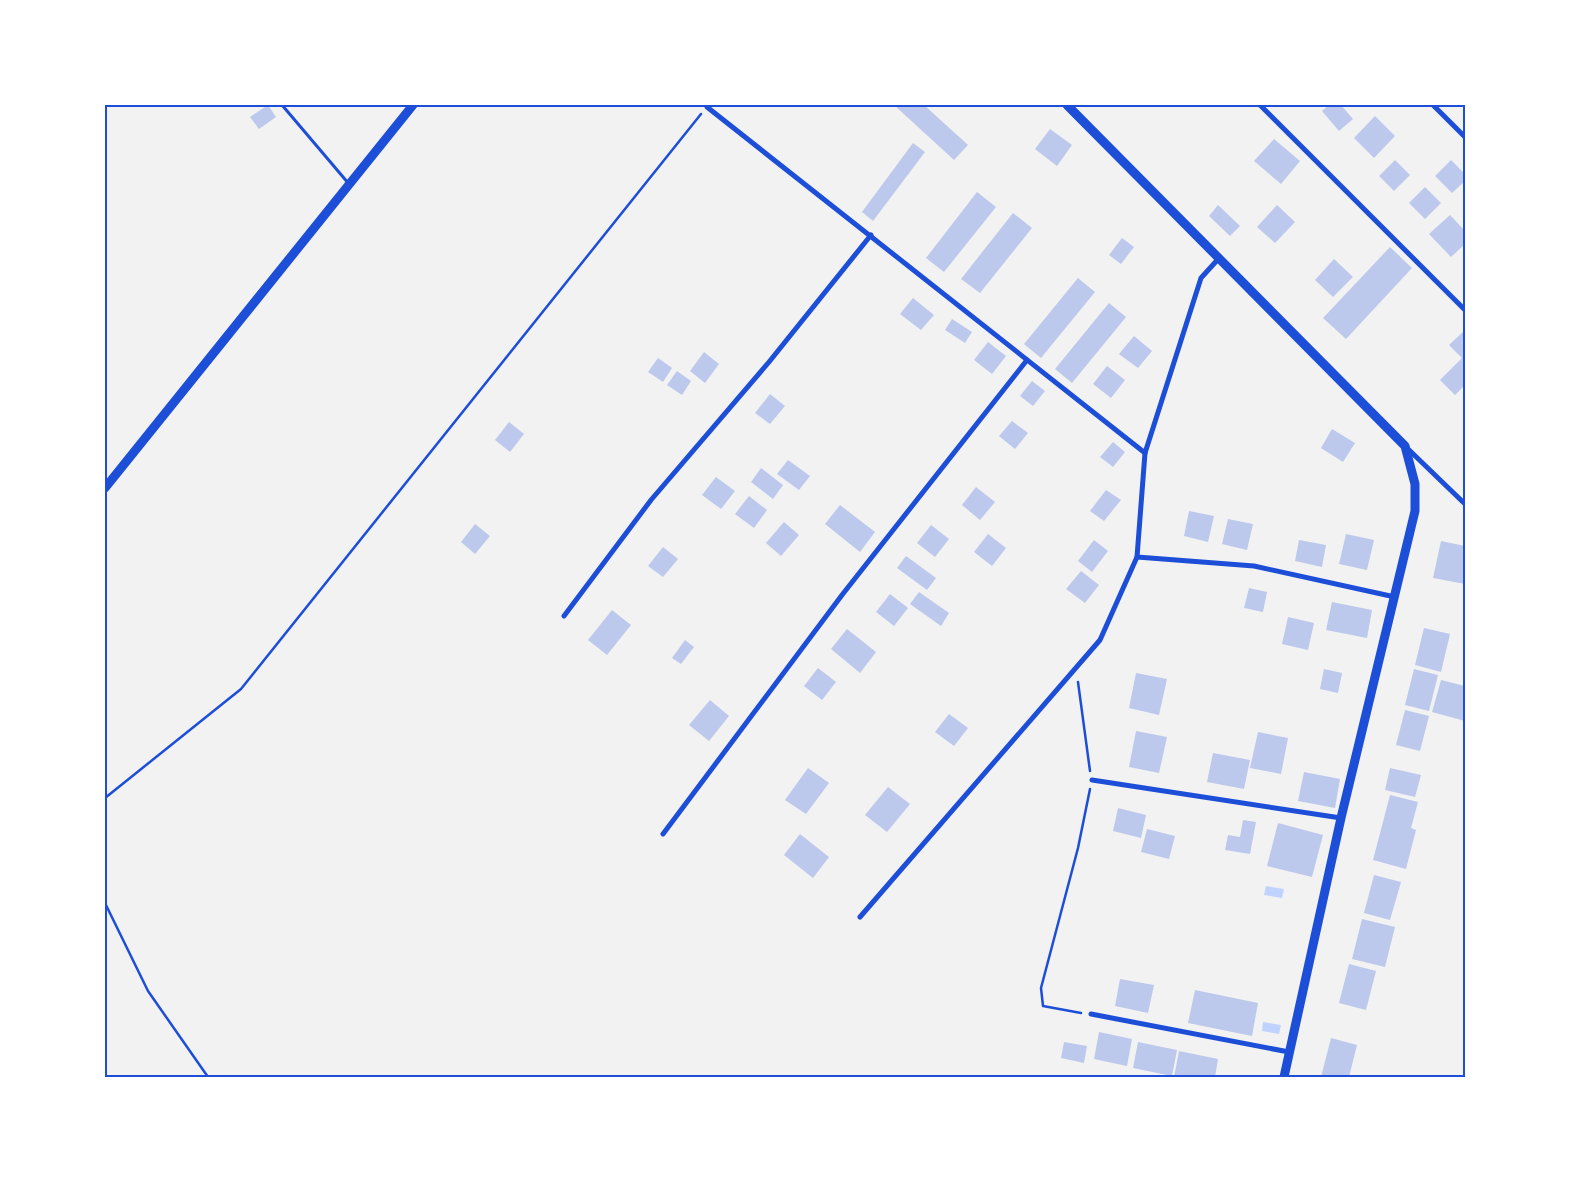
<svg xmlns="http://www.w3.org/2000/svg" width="1570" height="1182" font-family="'PT Sans',sans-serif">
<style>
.water{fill:#bfd3fe}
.building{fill:#bdc9ec}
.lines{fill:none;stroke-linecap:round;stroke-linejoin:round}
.path{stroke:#1d4ed8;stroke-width:2.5}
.service{stroke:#1d4ed8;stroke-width:3}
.minor{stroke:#1d4ed8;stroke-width:5}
.secondary{stroke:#1d4ed8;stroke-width:9}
.neatline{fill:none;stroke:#1d4ed8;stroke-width:2}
</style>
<rect width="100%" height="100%" fill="#f2f2f2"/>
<!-- water -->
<g class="water">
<polygon points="1266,886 1284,889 1282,898 1264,895"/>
<polygon points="1263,1022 1281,1025 1279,1034 1262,1031"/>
</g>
<!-- building -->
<g class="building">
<polygon points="268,105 276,117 259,129 250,117"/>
<polygon points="894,105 924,105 968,145 954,160"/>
<polygon points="1329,105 1341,105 1353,119 1339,131 1322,111"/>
<polygon points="1375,116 1395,136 1374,158 1354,138"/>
<polygon points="1050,129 1072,145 1057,166 1035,149"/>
<polygon points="1274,139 1300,161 1281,184 1254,161"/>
<polygon points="913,143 925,152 873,221 862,212"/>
<polygon points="1395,160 1410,175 1394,191 1379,176"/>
<polygon points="1451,160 1465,174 1465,181 1452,193 1435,176"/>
<polygon points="1425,187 1441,203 1425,219 1409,203"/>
<polygon points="977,192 996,207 944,272 926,258"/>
<polygon points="1218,205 1240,226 1230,236 1209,216"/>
<polygon points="1277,205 1295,222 1275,243 1257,227"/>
<polygon points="1013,213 1032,228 980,293 961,279"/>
<polygon points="1450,215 1465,231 1465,244 1451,257 1429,234"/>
<polygon points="1122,238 1134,247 1121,264 1109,255"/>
<polygon points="1390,247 1412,268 1346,339 1323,318"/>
<polygon points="1334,259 1353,277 1333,297 1315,280"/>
<polygon points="1078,278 1095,292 1041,358 1024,344"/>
<polygon points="913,298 934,315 921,330 900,314"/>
<polygon points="1109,303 1126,317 1072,383 1055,369"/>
<polygon points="952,319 972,332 965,343 945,330"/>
<polygon points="1465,330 1465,385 1455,395 1440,380 1462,358 1449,345"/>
<polygon points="1134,336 1152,351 1138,368 1119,354"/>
<polygon points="988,342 1006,356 992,374 974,360"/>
<polygon points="704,352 719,364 705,383 690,371"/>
<polygon points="658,358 672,368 663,382 648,372"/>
<polygon points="1107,366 1125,380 1111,398 1093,384"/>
<polygon points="677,371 691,381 682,395 667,385"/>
<polygon points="1032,381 1045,391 1033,406 1020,396"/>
<polygon points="770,394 785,406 770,424 755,413"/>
<polygon points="1012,421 1028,433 1015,449 999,436"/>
<polygon points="509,422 524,434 510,452 495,440"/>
<polygon points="1332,429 1355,443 1343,462 1321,448"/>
<polygon points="1113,442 1125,452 1113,467 1100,457"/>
<polygon points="788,460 810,476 799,490 777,474"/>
<polygon points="761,468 783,485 773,499 751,482"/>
<polygon points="716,477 735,491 721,509 702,495"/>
<polygon points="976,487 995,502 980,520 962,505"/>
<polygon points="1106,490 1121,500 1104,521 1090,511"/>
<polygon points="749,496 767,510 754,528 735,514"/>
<polygon points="840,505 875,532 860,552 825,524"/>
<polygon points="1189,511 1214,516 1208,542 1184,536"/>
<polygon points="1228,519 1253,524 1247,550 1222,544"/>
<polygon points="784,522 799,535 781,556 766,543"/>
<polygon points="475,524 490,536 475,554 461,542"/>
<polygon points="931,525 949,539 935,557 917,543"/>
<polygon points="988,534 1006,548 992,566 974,552"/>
<polygon points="1346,534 1374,540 1367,570 1339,564"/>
<polygon points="1094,540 1108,551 1092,572 1078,561"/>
<polygon points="1299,540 1326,545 1322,567 1295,561"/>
<polygon points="1441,541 1465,546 1465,584 1433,578"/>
<polygon points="663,547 678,559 663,577 648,566"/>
<polygon points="906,556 936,578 927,590 897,568"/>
<polygon points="1081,571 1099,585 1085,603 1066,589"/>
<polygon points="1249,588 1267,592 1263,612 1244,608"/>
<polygon points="919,592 949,613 941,626 910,604"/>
<polygon points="890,594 908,608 894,626 876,612"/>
<polygon points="1332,602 1372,610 1367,638 1326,630"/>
<polygon points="612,610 631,625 607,655 588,640"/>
<polygon points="1288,617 1314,623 1308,650 1282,644"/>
<polygon points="1424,628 1450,634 1441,672 1415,665"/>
<polygon points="847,629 876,652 860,673 831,649"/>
<polygon points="685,640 694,647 681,664 672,658"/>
<polygon points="818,668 836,682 822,700 804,686"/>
<polygon points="1324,669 1342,673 1338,693 1320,689"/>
<polygon points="1414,669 1438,675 1429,711 1405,705"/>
<polygon points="1136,673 1167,679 1159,715 1129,708"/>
<polygon points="1441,680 1465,686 1465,721 1432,712"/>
<polygon points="710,700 729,716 709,741 689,725"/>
<polygon points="1405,710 1429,716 1420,751 1396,745"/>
<polygon points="949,714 968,728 954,746 935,732"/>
<polygon points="1136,731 1167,737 1159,773 1129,767"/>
<polygon points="1258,732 1288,738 1281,774 1250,768"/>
<polygon points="1213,753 1250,760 1244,789 1207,782"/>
<polygon points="808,768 829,783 806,814 785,800"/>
<polygon points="1390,768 1421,775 1415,797 1385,790"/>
<polygon points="1304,772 1340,779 1335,808 1298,801"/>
<polygon points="888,787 910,804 887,832 865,815"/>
<polygon points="1390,795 1418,802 1411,828 1416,830 1406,869 1373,860"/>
<polygon points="1118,808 1146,815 1141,838 1113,831"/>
<polygon points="1243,820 1256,822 1250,854 1225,850 1228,835 1240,837"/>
<polygon points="1278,823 1323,835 1312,877 1267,866"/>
<polygon points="1147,829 1175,836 1169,859 1141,852"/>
<polygon points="800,834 829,857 813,878 784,855"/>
<polygon points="1374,875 1401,882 1390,920 1364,913"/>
<polygon points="1362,919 1395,927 1385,967 1352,959"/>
<polygon points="1349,964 1376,971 1366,1010 1339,1003"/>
<polygon points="1120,979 1154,985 1148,1013 1115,1006"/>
<polygon points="1195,990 1258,1003 1252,1036 1188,1023"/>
<polygon points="1099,1032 1132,1039 1127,1066 1094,1059"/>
<polygon points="1331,1038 1357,1045 1349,1077 1321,1077"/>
<polygon points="1064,1042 1087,1046 1084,1063 1061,1058"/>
<polygon points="1138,1042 1177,1050 1172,1076 1133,1068"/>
<polygon points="1179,1051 1218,1059 1215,1077 1174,1077"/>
</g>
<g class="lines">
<!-- path -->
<g class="path">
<polyline points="1078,682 1090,771"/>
<polyline points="105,798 241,689 701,114"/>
<polyline points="105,903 148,991 208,1077"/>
<polyline points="1081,1013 1043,1006 1041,988 1078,848 1090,789"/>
</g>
<!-- service -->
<polyline class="service" points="282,105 349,184"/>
<!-- minor -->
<g class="minor">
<polyline points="1260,105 1465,310"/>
<polyline points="1433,105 1465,137"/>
<polyline points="707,107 1145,453"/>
<polyline points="1407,448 1465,504"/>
<polyline points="1137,557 1254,566 1395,597"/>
<polyline points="564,616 651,500 769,362 871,235"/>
<polyline points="1092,780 1341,818"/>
<polyline points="663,834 842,595 1027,360"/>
<polyline points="860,917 1100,640 1137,557 1145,453 1201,278 1220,257"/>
<polyline points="1091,1014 1289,1052"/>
</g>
<!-- secondary -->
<g class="secondary">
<polyline points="1067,105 1405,446 1415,484 1415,511 1341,818 1284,1077"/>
<polyline points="105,488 413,105"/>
</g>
</g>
<!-- border -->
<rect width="1570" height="1182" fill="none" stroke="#ffffff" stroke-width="212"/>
<rect x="106" y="106" width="1358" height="970" class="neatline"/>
</svg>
